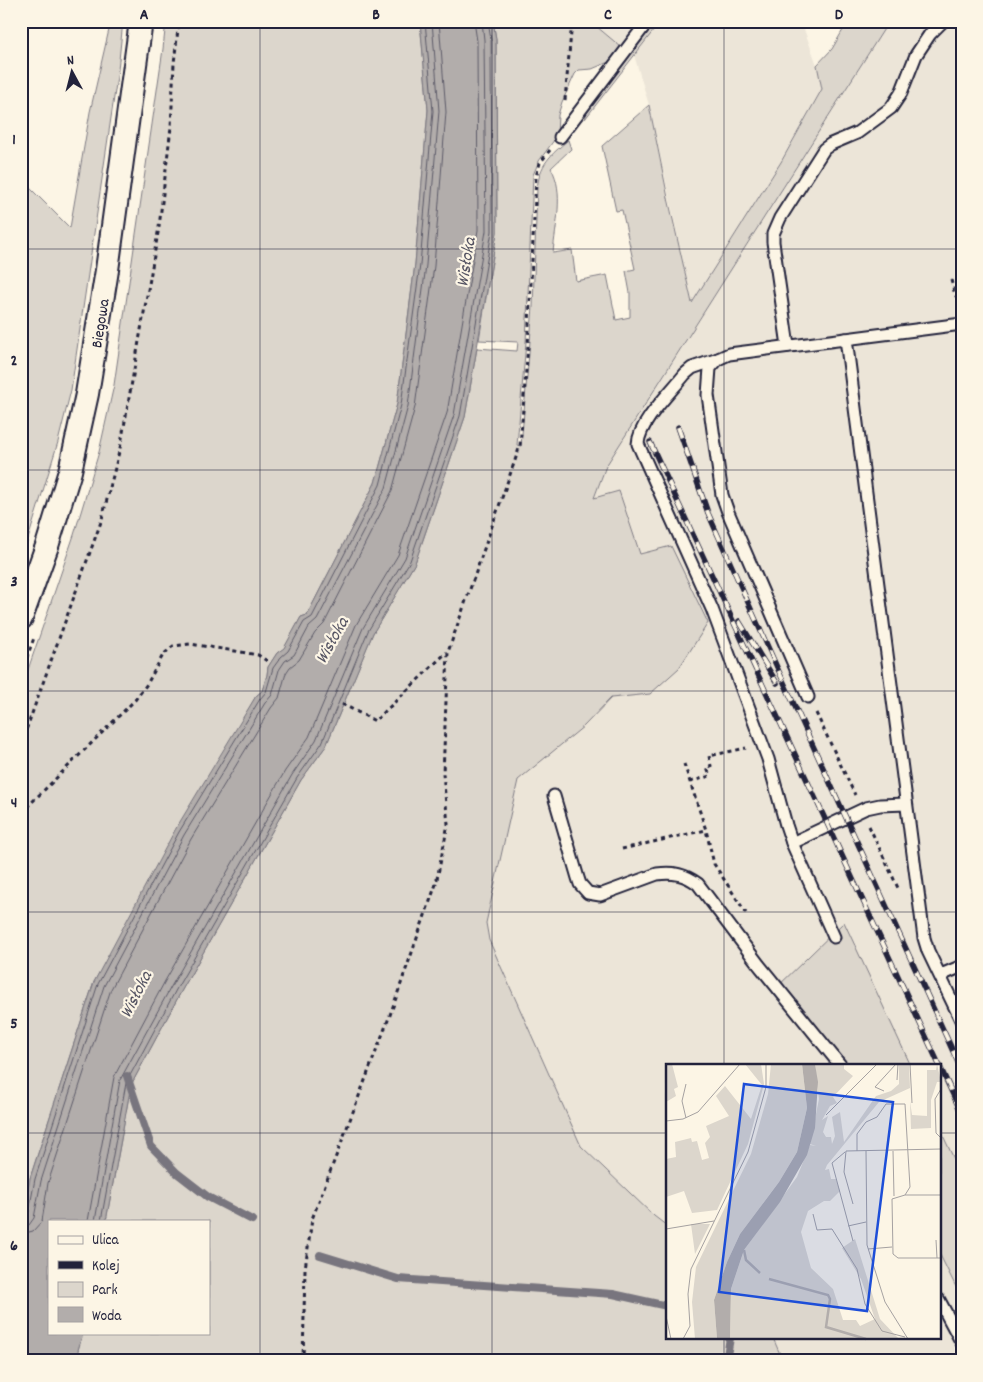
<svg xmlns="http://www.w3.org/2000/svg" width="983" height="1382" font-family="Dekko,sans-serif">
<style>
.built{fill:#ece5d8}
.green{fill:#dcd6cc;stroke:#7f7c84}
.water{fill:#b2adab;stroke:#78757e}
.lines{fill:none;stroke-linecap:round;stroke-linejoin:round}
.shore{stroke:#5c5a68;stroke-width:1}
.stream{stroke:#78757e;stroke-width:8}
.lane-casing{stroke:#22223b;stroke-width:15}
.street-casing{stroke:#22223b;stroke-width:26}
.path{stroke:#22223b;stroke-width:3;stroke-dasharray:4 4;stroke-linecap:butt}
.lane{stroke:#fcf5e5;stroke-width:11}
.street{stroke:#fcf5e5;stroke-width:22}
.rail-casing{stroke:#22223b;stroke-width:5.5}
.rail{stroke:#fcf5e5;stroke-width:4;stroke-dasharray:11;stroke-linecap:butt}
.grid{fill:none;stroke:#22223b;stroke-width:1;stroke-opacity:0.55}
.labels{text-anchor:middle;stroke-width:4.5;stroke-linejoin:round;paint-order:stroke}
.street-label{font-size:16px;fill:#22223b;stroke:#fcf5e5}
.water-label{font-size:18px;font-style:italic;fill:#545362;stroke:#fcf5e5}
.inset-river{fill:none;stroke:#b2adab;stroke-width:2.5}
.inset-road{fill:none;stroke:#a5a1a1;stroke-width:1}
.view{fill:#1d4ed8;fill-opacity:0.15;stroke:#1d4ed8;stroke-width:2.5}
.inset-edge{fill:none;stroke:#22223b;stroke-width:2.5}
.neatline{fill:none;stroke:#22223b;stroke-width:2}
.grid-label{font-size:16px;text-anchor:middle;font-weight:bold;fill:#22223b}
</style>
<rect width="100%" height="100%" fill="#fcf5e5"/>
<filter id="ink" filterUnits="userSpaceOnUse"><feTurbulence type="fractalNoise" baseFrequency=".02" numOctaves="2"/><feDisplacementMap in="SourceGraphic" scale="10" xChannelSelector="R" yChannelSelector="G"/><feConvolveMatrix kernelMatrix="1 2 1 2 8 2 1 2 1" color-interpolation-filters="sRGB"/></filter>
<g filter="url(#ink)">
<!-- built -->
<g class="built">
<polygon points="590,21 640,21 621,47"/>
<polygon points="660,21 801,21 817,65 822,89 781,162 692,303 649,105 634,55"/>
<polygon points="889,21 962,21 962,1361 783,1361 773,1338 939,1338 939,1066 667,1066 667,1226 654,1216 581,1146 489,940 486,923 518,780 509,732 606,466"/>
</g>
<!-- green -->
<g class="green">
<polygon points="111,21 123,21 118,70 71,390 58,442 21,562 21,179 70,228 90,112"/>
<polygon points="166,21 420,21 428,110 415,264 397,404 375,483 307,615 301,617 284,649 277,653 268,667 267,675 262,691 256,696 94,982 30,1178 21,1229 21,690 74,535 99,452 114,385 163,49"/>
<path d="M493,21H590L621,47L611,61L592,69L579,70L575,74L562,102L558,115L557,136L539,161L533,175L526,342L517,445L521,446L533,307L537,189C540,163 550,156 568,140L571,149L551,168C565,192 555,227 553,253L572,250L576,281L607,275L616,320L630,317V293L626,271L635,269L622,210L616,211L602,146L649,105L668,198L692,303L781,162L822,89L817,65L832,49L843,30L842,21H889L606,466L594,498L619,491L640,554L671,546L708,623L679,668L650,694L611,698L584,726L518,780L486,923L489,940L581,1146L654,1216L667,1226V1338H773L783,1361H78V1350L83,1333H209V1221H106L131,1085L182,990L301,780L326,746L373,633L415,563L465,417L477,348L517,351L518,342L479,340L497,232L496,39Z"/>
<polygon points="654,30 585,119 588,109 646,32"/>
<polygon points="844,922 911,1066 834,1066 772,992"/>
<polygon points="939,1127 962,1176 962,1299 939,1253"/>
</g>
<!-- water -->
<polygon class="water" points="420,21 493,21 496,39 497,232 465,417 415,563 373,633 326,746 301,780 182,990 131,1085 106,1221 49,1221 49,1333 83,1333 78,1350 78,1361 21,1361 21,1229 30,1178 94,982 175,830 256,696 262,691 267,675 268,667 277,653 284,648 301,617 307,615 375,483 397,404 415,264 428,110"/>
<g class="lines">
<!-- shore -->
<g class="shore">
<polyline points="21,1221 26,1220 28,1216 35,1179 98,984 179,832 260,699 266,692 273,668 281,657 288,651 304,622 312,617 380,485 401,405 420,265 433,111 425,21"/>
<polyline points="88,1221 114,1077 165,981 285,771 309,737 356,625 398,555 447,413 478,230 477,41 474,21"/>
<polyline points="95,1221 120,1080 172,985 292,775 316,740 363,628 405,558 454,415 486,231 484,40 482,21"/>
<polyline points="101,1221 126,1083 177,988 297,778 322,743 368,631 410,561 460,416 492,231 491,40 488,21"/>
<polyline points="21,1227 29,1225 34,1218 41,1181 104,986 184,835 265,703 272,695 279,670 285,661 294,655 309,627 317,620 386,488 408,406 426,265 439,111 432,21"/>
<polyline points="21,1234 33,1231 42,1221 48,1183 111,989 191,839 271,708 279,698 286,673 290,667 299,660 315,633 324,624 392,491 415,407 434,266 446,112 439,21"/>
</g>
<!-- stream -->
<g class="stream">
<polyline points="127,1076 151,1146 177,1173 208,1197 252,1220"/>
<polyline points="320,1255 398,1279 613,1294 667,1306"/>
<polyline points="726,1361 730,1338"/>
</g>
<defs>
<g id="lane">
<polyline points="560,137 648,21"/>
<polyline points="846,339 924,938 928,951 962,1022"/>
<polyline points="788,346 773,242 773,234 780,218 824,149 831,144 857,133 891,108 901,93 916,55 930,34 943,21"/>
<path d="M718,359L692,368L685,374C671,392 639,422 638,444L712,609L768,759L786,825L792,843L834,937"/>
<polyline points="808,697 728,512 722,495 708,395 710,368 718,359 729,354 962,324"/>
<path d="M554,796L578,878L580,884L588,893L600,895L657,874C673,872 685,874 698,884L759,965L841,1066"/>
<polyline points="792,843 866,808 880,805 906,804"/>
<polyline points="941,975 962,966"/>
<polyline points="939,1300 962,1343"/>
</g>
<polyline id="street" points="21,618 47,546 70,471 87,394 107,270 141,21"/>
</defs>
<!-- lane casing -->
<use href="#lane" class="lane-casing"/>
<!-- street casing -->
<use href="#street" class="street-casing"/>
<!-- path -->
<g class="path">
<polyline points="565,100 572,21"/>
<polyline points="951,280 955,295 962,302"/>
<polyline points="21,673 34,638"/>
<polyline points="342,704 375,721 447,652"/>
<polyline points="816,713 855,795"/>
<polyline points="21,744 102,519 121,444 159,227 171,127 174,63 179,21"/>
<polyline points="684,764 706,830 714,864 746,913"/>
<polyline points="690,782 710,776 707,768 711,766 709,756 746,748"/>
<polyline points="21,813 135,700 147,684 163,655 173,646 190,644 235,651 258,655 270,663"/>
<polyline points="869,826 898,888"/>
<polyline points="622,849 706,830"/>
<polyline points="303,1361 305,1269 312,1219 390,1015 436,884 448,824 443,774 448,652 520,446 528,345 536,176 540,163 550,150"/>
</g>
<!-- lane -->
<use href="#lane" class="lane"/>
<!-- street -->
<use href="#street" class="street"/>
<defs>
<g id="rail">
<polyline points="678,427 708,513 776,665 962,1071"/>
<polyline points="650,442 962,1114"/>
<polyline points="739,621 777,683"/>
</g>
</defs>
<!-- rail casing -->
<use href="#rail" class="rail-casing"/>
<!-- rail -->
<use href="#rail" class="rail"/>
</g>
</g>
<!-- grid -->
<path class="grid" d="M260,21V1361M492,21V1361M724,21V1066M21,249H962M21,470H962M21,691H962M21,912H962M21,1133H667M939,1133H962M724,1338V1361"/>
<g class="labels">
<!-- street labels -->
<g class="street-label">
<text transform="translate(99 323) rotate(-81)" y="6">Biegowa</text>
</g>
<!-- water labels -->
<g class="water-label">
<text transform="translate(465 262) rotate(-81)" y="6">Wisłoka</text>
<text transform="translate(331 640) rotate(-61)" y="6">Wisłoka</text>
<text transform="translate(135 994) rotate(-63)" y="6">Wisłoka</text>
</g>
</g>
<!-- overview -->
<g transform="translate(666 1064)">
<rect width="275" height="275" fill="#fcf5e5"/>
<path d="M0,0H6L12,23L8,25L10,32L0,38ZM79,0H95L98,20L82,80L51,146L26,149L18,127L0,133V95L10,93L9,78L25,74L26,78L31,77L36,96L43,94L39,79L44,73L40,62L63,52L50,32L59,22L85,55L96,21ZM105,0H136L141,44L131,88L113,118L74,170L61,198L48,236L51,275H29L26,238L30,203L85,90L102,30ZM149,0H178V5L187,12L167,33L171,39L164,42L156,56L162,52L157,68L160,73H165L166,80L169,72L166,53L174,48L178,78L210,32L225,27L233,20V1L243,0L244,24L213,38L161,101L159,106L163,105L165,115H170L174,127L164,137H158L142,147L135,168L145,204L167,225L177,256H190L194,262L209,255L195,215L176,184L189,175L214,255L233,275H64L65,225L78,186L131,113L144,81L150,82L144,80L153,35ZM271,0L275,18H271L265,36V64L245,65L244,37L246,51L261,52V6H270ZM25,160H44L29,190Z" fill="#dcd6cc"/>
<path d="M136,0H149L152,18L149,64L141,91L114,138L78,186L65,225L64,275H51L48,236L61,198L74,170L113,118L131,88L141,44Z" fill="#b2adab"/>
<path class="inset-river" d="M78,186L80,196L94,209M103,215L162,231L164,235L160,263L200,275"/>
<path class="inset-road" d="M244,0L246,39M231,16L232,0M20,20L16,37L20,54M275,25L269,35L270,69L275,74M218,27L209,23L230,0M160,51L211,0M0,57L17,55L32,48L74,0M191,87V70L200,58L211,53L220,40H239L244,123L239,131L226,135L227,190L232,194H275M200,87L201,181L219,238L242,275M227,87L228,132M179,88L166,99L187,177M239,131H275M187,140L178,108L180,87L275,85M147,150L151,166L166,165L191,205L199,240L216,267L239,273M182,162L200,158M0,165L48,157M270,176L271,194M0,182V207M202,185L226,183M0,252L5,275M17,275L24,262L22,230L25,205L82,88L100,23V0"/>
<path class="view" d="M78,20L227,38L201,247L53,228Z"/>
<rect width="275" height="275" class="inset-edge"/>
</g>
<!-- margin -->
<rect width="983" height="1382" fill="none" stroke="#fcf5e5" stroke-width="55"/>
<!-- legend -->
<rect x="48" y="1220" width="162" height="115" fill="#fcf5e5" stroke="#a5a1a1"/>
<rect x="58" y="1236" width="25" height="8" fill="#fcf5e5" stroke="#a5a1a1"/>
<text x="92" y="1244" font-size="15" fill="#22223b">Ulica</text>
<rect x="58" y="1261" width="25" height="8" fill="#22223b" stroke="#a5a1a1"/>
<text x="92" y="1270" font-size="15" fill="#22223b">Kolej</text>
<rect x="58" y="1282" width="25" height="15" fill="#dcd6cc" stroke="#a5a1a1"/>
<text x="92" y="1294" font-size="15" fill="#22223b">Park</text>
<rect x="58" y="1307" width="25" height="15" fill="#b2adab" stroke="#a5a1a1"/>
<text x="92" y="1320" font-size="15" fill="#22223b">Woda</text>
<!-- north arrow -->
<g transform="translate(72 72) rotate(353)" stroke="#fcf5e5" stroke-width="4" paint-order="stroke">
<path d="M0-4L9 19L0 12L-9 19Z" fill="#22223b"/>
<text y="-8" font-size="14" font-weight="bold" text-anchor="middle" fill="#22223b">N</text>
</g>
<rect x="28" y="28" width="928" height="1326" class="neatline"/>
<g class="grid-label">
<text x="144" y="19">A</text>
<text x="376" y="19">B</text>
<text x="608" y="19">C</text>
<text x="839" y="19">D</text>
<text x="14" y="144">1</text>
<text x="14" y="365">2</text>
<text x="14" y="586">3</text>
<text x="14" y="807">4</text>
<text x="14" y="1028">5</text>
<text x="14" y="1250">6</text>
</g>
</svg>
